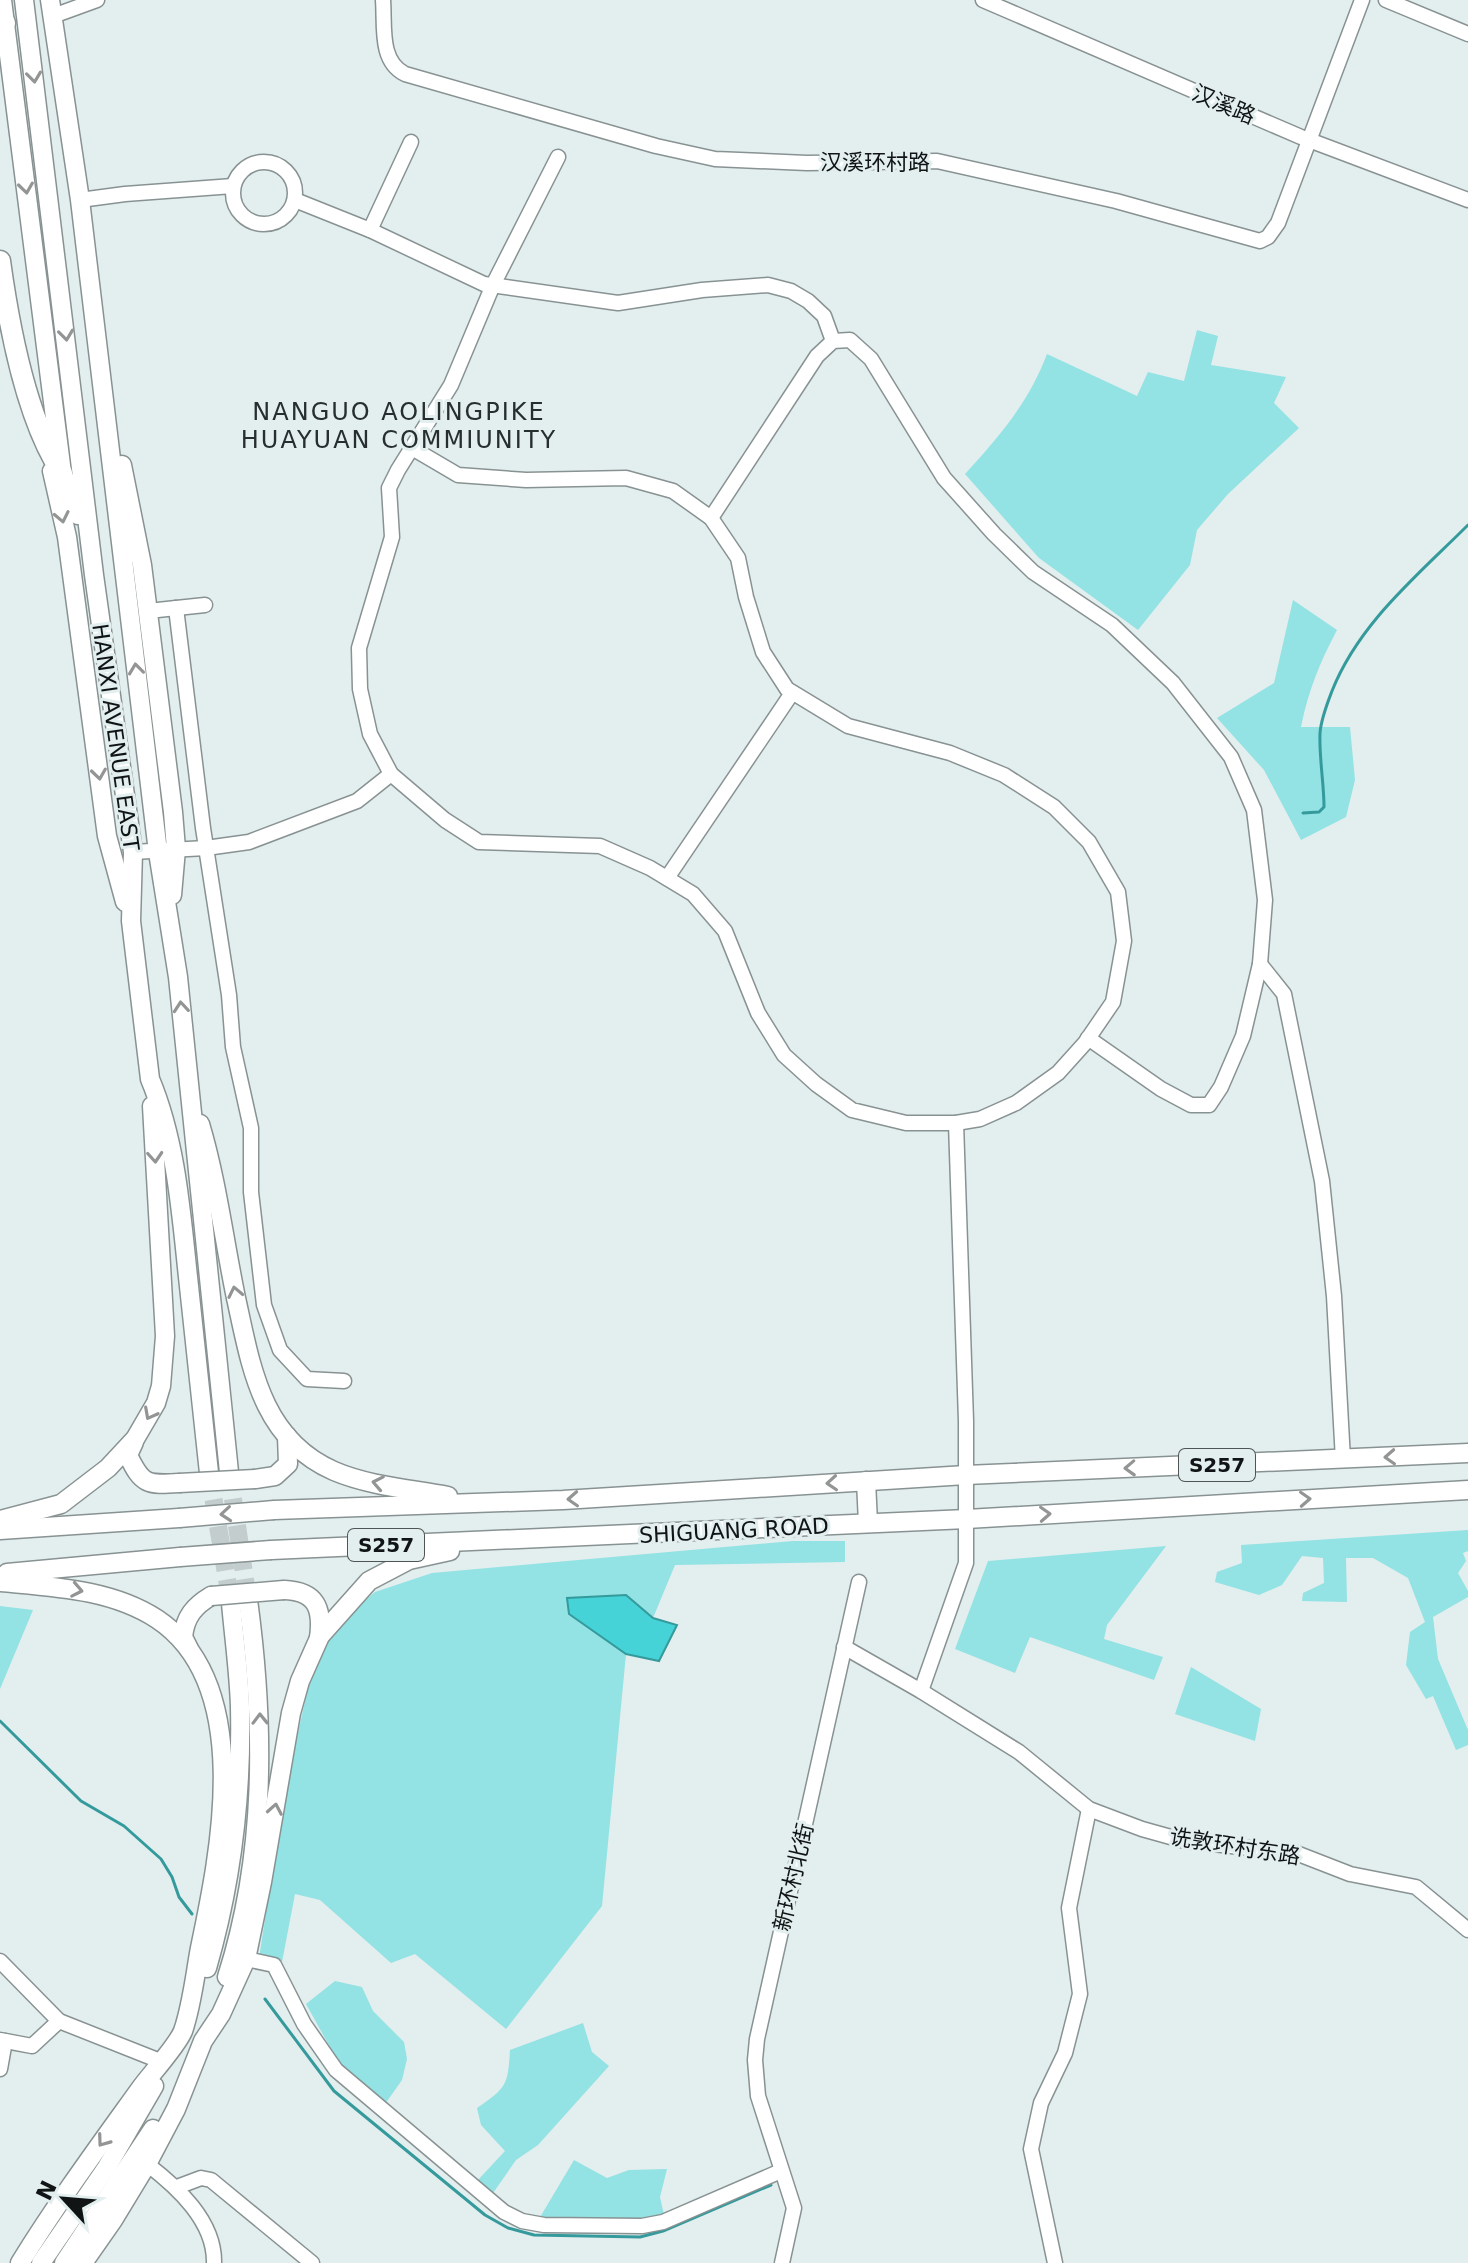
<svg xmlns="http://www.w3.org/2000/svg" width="1468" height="2263" font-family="'DejaVu Sans','Noto Sans SC',sans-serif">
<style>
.green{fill:#93e2e4}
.water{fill:#45d3d7;stroke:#359a9c;stroke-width:2}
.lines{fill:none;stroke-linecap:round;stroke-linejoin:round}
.stream{stroke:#359a9c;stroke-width:3}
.major-tunnel{stroke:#c3cdcd;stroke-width:18;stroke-dasharray:18 9;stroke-linecap:butt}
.minor-casing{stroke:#889292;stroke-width:17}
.major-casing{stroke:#889292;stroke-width:21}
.highway-casing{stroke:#889292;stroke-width:23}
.minor{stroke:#fff;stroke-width:14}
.major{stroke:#fff;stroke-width:18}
.highway{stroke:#fff;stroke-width:20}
.major-bridge-casing{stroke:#889292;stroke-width:21;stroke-linecap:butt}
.major-bridge{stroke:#fff;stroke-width:18}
.oneway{stroke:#939595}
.labels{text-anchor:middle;stroke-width:6;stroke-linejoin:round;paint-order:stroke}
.shield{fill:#e3eeee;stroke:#4f5555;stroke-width:2}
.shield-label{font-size:20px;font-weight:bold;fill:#101414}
.street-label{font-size:22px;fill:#101414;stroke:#e3eeee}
.neighbourhood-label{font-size:24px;letter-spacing:2px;fill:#262e2e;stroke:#e3eeee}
</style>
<rect width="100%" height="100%" fill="#e3eeee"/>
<!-- green -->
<g class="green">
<path d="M1197,330L1218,336L1211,365L1286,377L1274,403L1299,428L1228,494L1197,530L1190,565L1138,630L1039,558L965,474C999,437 1029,402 1047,354L1137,396L1148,372L1184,381Z"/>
<path d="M1293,600L1337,630C1320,662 1308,691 1301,727H1350L1355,780L1346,817L1301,840L1264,770L1217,718L1274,683Z"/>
<polygon points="1468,1530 1468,1551 1463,1553 1466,1561 1458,1573 1468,1591 1468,1597 1433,1617 1438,1659 1468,1730 1468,1745 1456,1750 1433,1696 1426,1699 1406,1665 1410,1632 1425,1622 1408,1578 1373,1558 1346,1558 1347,1602 1302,1601 1303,1593 1324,1583 1323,1558 1302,1556 1282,1585 1259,1595 1215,1582 1217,1572 1242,1563 1241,1545"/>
<polygon points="793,1541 845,1541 845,1562 675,1565 653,1618 626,1595 569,1614 626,1654 602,1906 506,2029 415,1954 391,1963 320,1900 295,1894 282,1962 259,1958 285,1791 310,1679 326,1643 348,1614 375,1592 432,1573"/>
<polygon points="1166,1546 1107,1625 1104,1639 1163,1657 1154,1680 1030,1637 1015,1673 955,1649 988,1561"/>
<polygon points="0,1606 33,1610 0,1689"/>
<polygon points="1191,1667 1261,1709 1255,1741 1175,1714"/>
<polygon points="335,1981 362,1987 373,2011 404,2042 407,2059 402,2080 385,2104 341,2067 306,2004"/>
<path d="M583,2023L592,2052L609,2066L538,2145L516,2160L491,2196L477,2181L505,2151L481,2125L477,2108C506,2088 508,2086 510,2050Z"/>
<polygon points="574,2160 607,2178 629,2170 667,2169 660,2197 664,2215 641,2221 539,2219"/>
</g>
<!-- water -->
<polygon class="water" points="626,1595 653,1618 677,1625 659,1661 626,1654 569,1614 567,1598"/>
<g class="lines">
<!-- stream -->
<g class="stream">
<path d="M1303,813L1319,812L1324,807C1324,783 1319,758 1320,733C1321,719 1327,704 1332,691C1359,623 1417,576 1468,525"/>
<polyline points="0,1721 81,1801 124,1826 161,1859 172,1877 179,1897 192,1914"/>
<polyline points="265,1999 334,2091 485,2215 508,2228 534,2235 640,2237 663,2231 771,2185"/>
</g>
<!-- major-tunnel -->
<g class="major-tunnel">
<polyline points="229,1472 248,1600"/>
<polyline points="209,1473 231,1603"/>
</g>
<defs>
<g id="minor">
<path d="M383,0C385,26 379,61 405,74L656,146L715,159L807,163L937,161L1116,201L1260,241L1268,237L1278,223L1362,0"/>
<polyline points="983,0 1301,137 1468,200"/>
<polyline points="1386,0 1468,34"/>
<polyline points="53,16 97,0"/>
<circle cx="264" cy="193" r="31"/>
<polyline points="80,200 125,194 233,186"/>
<polyline points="295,200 370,230 484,284 618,303 702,290 768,285 791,291 808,301 824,316 833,341"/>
<polyline points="370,230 411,142"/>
<polyline points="412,448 458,475 526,480 626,478 673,491 711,518 738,558 746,597 763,652 787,689 848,726 950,753 1004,775 1054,807 1089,842 1118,892 1124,941 1113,1002 1085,1043 1058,1073 1016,1103 980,1119 956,1123 906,1123 852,1110 816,1084 784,1055 758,1013 725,931 693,894 650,868 600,846 479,842 445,820 391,774 370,734 360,689 359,648 392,537 389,488 398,470 451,385 493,285 558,157"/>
<polyline points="711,518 817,356 833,341 850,340 871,359 944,478 994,534 1033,572 1112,625 1173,683 1231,757 1254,810 1265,900 1260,964 1243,1036 1221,1087 1209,1105 1191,1105 1161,1089 1088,1038"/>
<polyline points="176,608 203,828 229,995 233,1047 251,1128 251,1192 264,1305 280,1350 307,1379 344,1381"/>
<polyline points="148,611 205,605"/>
<polyline points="133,852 206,848 249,842 357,801 391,774"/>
<polyline points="667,878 792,693"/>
<polyline points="1260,964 1284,994 1322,1181 1334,1296 1343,1460"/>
<polyline points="844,1647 921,1691 1019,1752 1089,1809 1142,1829 1185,1841 1296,1853 1350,1874 1416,1887 1468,1930"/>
<polyline points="921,1691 966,1563 966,1421 956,1123"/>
<polyline points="246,1959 274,1965 304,2024 336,2070 504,2212 522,2221 544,2225 642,2226 663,2222 781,2171"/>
<polyline points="0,1961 59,2021 160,2061"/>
<polyline points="0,2040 32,2046 59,2021"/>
<polyline points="0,2069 5,2041"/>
<path d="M147,2164C177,2187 215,2221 214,2263"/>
<polyline points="177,2187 201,2178 211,2180 312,2263"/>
<polyline points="782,2263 794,2208 758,2096 755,2060 757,2039 859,1582"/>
<polyline points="1055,2263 1031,2149 1041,2103 1065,2053 1080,1994 1069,1908 1089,1809"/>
</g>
<g id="major">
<polyline points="2,0 62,473 74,498 78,515"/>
<path d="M24,0L94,575L133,852L131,921L150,1079C176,1141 181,1211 188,1277C195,1342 202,1408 209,1473"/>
<polyline points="50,0 80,200 158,852 178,977 229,1472"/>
<polyline points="122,465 142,565 173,812 176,849 172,895"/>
<polyline points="52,471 67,537 107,836 125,902"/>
<path d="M200,1124C217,1181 224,1240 236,1298C251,1366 261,1439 334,1471C369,1486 411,1489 448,1496"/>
<path d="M134,1442L128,1455C142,1485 147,1485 179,1483"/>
<polyline points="255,1479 275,1476 288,1464 287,1436"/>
<polyline points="866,1481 868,1523"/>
<polyline points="274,1510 563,1500 966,1475 1468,1453"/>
<polyline points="0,1520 61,1504 108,1468 135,1439 156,1403 161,1386 165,1336 152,1106"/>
<polyline points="0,1530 179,1518"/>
<polyline points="271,1550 967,1519 1468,1490"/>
<polyline points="7,1573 180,1557"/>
<path d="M0,1582C53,1587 111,1589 157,1619C255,1684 220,1853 200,1948C195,1975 192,2005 183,2031C177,2046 150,2075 140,2089C99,2146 57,2203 20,2263"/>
<path d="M284,1590C316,1591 323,1608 319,1638"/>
<path d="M189,1649L183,1637C185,1617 194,1606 211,1596"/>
<path d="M207,1968C231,1885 242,1794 240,1707C239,1672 234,1637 231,1603"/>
<path d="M227,1977C266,1855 265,1726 248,1600"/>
<polyline points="41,2263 107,2167 154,2086"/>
<polyline points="64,2263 153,2129"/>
<polyline points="83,2263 113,2220 147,2164 176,2109 203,2041 221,2014 246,1959 262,1882 291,1713 300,1681 320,1636 369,1581 409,1560 450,1551"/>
</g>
<g id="highway">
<polyline points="0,15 5,23"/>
<path d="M0,261C9,326 26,419 62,473"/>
</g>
</defs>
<!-- minor casing -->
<use href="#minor" class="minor-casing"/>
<!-- major casing -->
<use href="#major" class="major-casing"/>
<!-- highway casing -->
<use href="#highway" class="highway-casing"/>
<!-- minor -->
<use href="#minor" class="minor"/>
<!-- major -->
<use href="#major" class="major"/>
<!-- highway -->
<use href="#highway" class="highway"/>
<defs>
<g id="major-bridge">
<polyline points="179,1483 255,1479"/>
<polyline points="179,1518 274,1510"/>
<polyline points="180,1557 271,1550"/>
<polyline points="211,1596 284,1590"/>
</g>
</defs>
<!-- major-bridge casing -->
<use href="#major-bridge" class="major-bridge-casing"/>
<!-- major-bridge -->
<use href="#major-bridge" class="major-bridge"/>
</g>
<!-- one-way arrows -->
<defs><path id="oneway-chevron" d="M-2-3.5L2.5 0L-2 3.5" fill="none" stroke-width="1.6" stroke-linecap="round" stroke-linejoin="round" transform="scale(2)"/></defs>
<g class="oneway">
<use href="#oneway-chevron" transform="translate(34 77) rotate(83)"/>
<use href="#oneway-chevron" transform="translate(26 188) rotate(82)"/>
<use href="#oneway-chevron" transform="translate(66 335) rotate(83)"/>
<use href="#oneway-chevron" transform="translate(62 517) rotate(78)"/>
<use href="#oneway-chevron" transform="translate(136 669) rotate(-97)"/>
<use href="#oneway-chevron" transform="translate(99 774) rotate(82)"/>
<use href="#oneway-chevron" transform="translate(181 1007) rotate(-95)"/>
<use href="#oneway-chevron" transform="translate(155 1157) rotate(86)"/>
<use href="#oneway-chevron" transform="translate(235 1292) rotate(-102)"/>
<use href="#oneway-chevron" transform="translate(150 1414) rotate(118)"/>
<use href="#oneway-chevron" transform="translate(1390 1457) rotate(177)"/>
<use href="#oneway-chevron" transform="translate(1130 1468) rotate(178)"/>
<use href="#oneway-chevron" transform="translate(378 1483) rotate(-169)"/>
<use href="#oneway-chevron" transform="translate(832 1483) rotate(176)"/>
<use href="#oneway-chevron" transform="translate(573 1499) rotate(177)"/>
<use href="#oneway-chevron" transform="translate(1305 1499) rotate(-3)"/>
<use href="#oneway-chevron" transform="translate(226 1514) rotate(175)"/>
<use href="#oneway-chevron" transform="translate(1045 1514) rotate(-3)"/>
<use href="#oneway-chevron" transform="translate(77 1590) rotate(11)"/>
<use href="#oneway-chevron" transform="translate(260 1719) rotate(-91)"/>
<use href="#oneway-chevron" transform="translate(275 1809) rotate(-80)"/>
<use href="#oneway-chevron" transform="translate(103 2141) rotate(126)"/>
</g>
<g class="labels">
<!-- shield labels -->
<g class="shield">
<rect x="1179" y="1449" width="76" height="32" rx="6"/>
<rect x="348" y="1529" width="76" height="32" rx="6"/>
</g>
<g class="shield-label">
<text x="1217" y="1472">S257</text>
<text x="386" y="1552">S257</text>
</g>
<!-- street labels -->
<g class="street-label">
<text transform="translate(1224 104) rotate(23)" y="8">汉溪路</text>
<text x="875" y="170">汉溪环村路</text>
<text transform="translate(116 737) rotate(82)" y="8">HANXI AVENUE EAST</text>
<text transform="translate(734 1530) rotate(-3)" y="8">SHIGUANG ROAD</text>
<text transform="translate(1235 1846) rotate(9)" y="8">诜敦环村东路</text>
<text transform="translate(793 1877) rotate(-77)" y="8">新环村北街</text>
</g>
<!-- neighbourhood labels -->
<g class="neighbourhood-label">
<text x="399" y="420">NANGUO AOLINGPIKE<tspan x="399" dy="28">HUAYUAN COMMIUNITY</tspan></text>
</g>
</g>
<!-- north arrow -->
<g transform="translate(64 2199) rotate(296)" stroke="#e3eeee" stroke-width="6" paint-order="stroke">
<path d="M0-6L14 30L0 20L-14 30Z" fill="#101414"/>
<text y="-12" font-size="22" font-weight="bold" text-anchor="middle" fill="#101414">N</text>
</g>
</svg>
